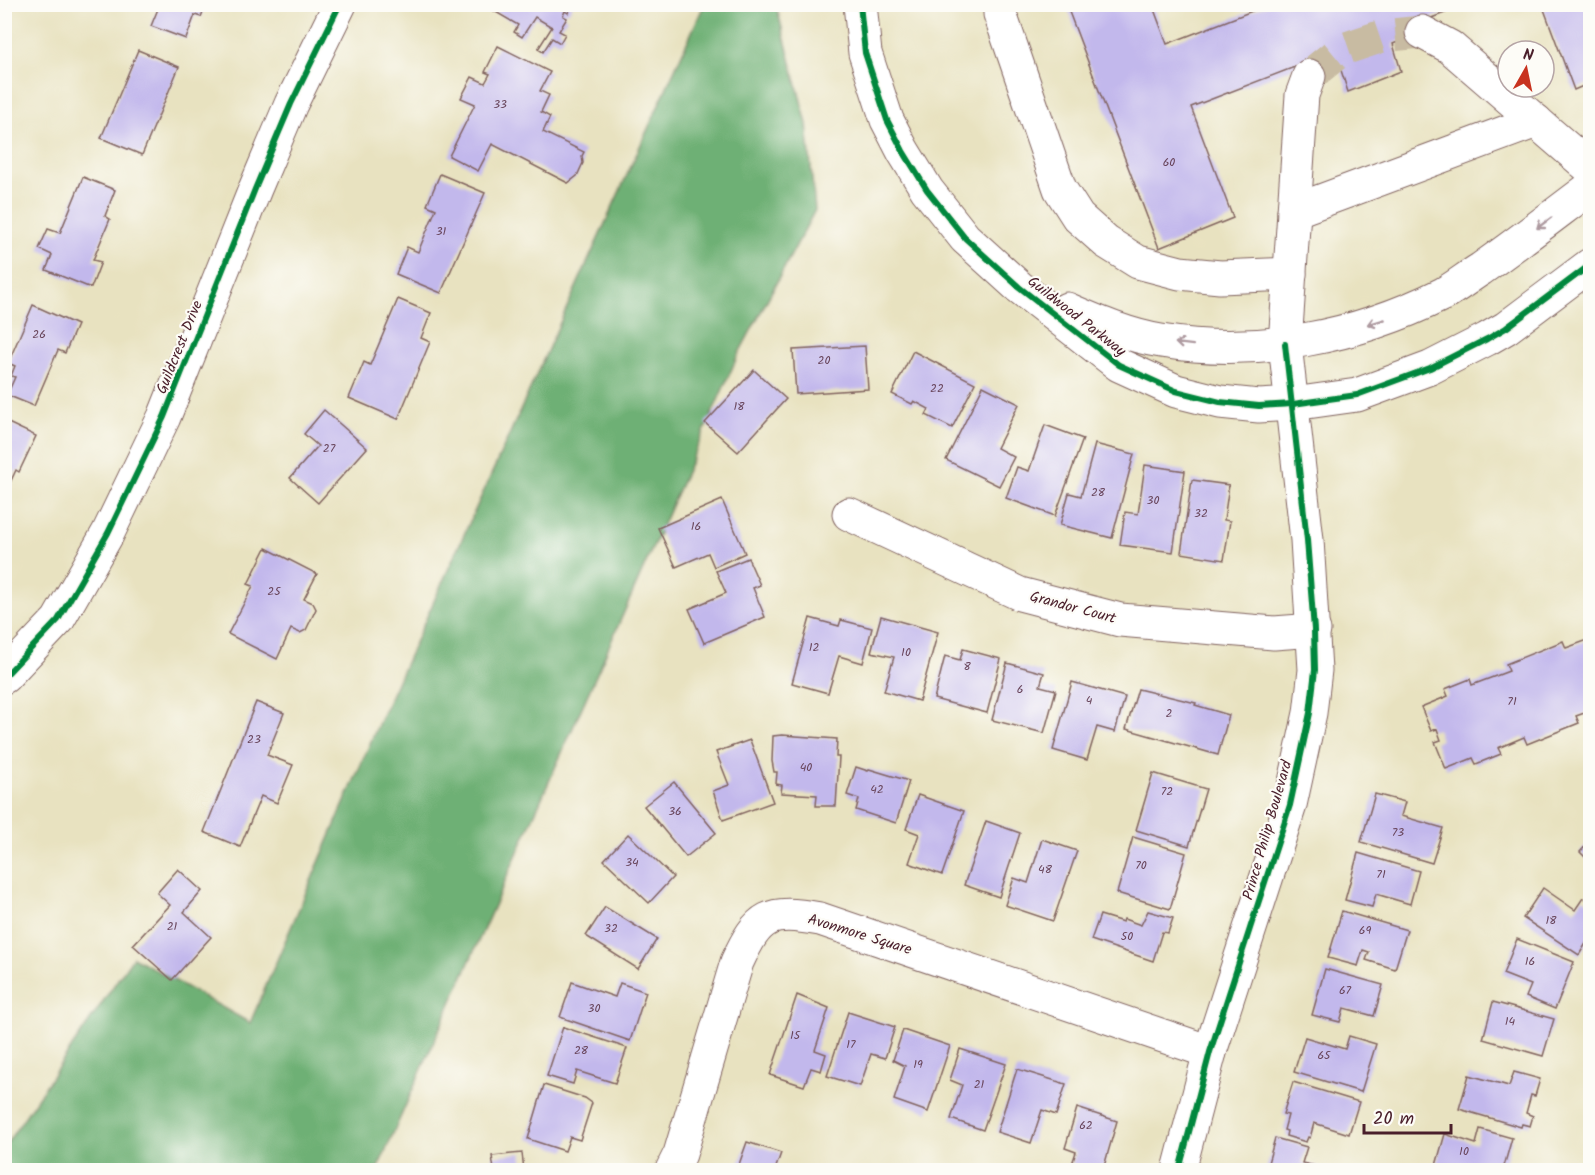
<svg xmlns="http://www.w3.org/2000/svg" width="1595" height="1175" font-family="Kalam,sans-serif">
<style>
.forest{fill:#6eb074;stroke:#5c6850;stroke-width:1.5}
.building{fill:#c2b8ec}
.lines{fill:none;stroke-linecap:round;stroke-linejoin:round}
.minor-tunnel{stroke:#c8bba2;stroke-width:33;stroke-dasharray:33 16;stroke-linecap:butt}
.minor-casing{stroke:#81635f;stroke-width:35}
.minor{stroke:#fff;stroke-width:33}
.cycleway-casing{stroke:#fdfcf7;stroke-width:10}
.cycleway{stroke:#00873e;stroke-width:6}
.oneway{stroke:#ae9aa0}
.labels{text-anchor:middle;stroke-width:4.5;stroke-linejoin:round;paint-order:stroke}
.number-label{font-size:12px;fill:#68455b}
.street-label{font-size:15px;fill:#4a1f2b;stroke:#fdfcf7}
</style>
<rect width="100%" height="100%" fill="#fdfcf7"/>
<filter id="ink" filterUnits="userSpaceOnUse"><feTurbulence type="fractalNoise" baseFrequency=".0167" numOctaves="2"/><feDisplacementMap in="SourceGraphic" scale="12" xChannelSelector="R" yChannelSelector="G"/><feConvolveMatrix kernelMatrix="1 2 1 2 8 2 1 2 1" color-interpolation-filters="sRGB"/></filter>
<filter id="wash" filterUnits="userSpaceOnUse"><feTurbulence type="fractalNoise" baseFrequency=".008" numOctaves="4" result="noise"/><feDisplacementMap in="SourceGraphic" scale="24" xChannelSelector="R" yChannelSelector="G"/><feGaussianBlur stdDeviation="1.35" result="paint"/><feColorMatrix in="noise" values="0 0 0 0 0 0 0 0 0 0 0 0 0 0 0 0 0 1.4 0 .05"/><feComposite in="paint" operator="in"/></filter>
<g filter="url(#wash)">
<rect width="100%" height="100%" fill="#e8e2c0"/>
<!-- forest -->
<polygon class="forest" points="704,5 776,5 807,124 815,210 738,355 377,1170 5,1170 5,1146 133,957 250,1023 380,720"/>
<g id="blocks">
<!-- building -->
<g class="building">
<polygon points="160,4 206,4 201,17 195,15 186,39 151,26"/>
<polygon points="1066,4 1152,4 1167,44 1270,4 1466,5 1418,23 1422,32 1393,44 1401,71 1348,92 1339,64 1309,76 1305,63 1191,107 1233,218 1159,248"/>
<polygon points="1542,4 1590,4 1590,83 1574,90"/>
<polygon points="498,5 573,5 568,13 565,11 563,16 567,18 559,31 565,34 560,43 552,38 543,52 538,49 552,27 535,17 522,37 514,32 518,25 494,11"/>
<polygon points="498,46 550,72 540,91 549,95 541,112 550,117 543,132 584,152 582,156 583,163 577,176 568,183 492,144 478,171 449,156 475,104 461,98 472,77 485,83 490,74 485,72"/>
<polygon points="138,50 179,67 142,155 101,138"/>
<polygon points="440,174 485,193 441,293 396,274 407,247 418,252 436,209 427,205"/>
<polygon points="83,177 115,190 105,216 110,219 93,260 101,262 91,288 46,270 52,255 39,249 48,229 60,233"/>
<polygon points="398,299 431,313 421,338 430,342 398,419 349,398 364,362 370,365"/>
<polygon points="33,305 77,325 65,353 58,350 34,406 7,395 15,377 11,376 15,366 8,363"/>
<polygon points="865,346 868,389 796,394 793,350"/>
<polygon points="913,351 975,383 952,428 926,415 929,409 914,401 912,404 892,394"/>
<polygon points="754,370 786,399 738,452 705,423"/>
<polygon points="983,386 1019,404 997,448 1014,457 999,486 946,460"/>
<polygon points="324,410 367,448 318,503 290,478 318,446 304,434"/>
<polygon points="4,421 36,436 19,472 16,470 7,489 4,488"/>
<polygon points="1045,425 1083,439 1055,516 1006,498 1017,467 1029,471"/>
<polygon points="1095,444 1134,454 1112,538 1060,525 1069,493 1081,496"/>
<polygon points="1145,465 1185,471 1173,552 1120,545 1125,512 1138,514"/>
<polygon points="1192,480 1229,485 1224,520 1230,521 1224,560 1181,553"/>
<polygon points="722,500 745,553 714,567 708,553 676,567 658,528"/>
<polygon points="266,548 317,574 304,599 313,603 316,609 306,630 300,633 291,629 277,659 228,634 253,586 248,584"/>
<polygon points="748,558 760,585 753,588 765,617 704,643 689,609 726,593 716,571"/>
<polygon points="881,616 938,632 919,701 884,691 894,657 871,652"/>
<polygon points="810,618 839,626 841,620 872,628 863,663 839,656 828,693 792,683"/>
<polygon points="1590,635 1590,711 1576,716 1579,723 1527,744 1524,737 1498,748 1501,754 1476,764 1473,758 1446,769 1435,742 1441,740 1437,729 1431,731 1421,707 1448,696 1445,689 1470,679 1472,685 1509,671 1506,664 1563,641 1566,648 1588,640"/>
<polygon points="963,649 1001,659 987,713 934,699 945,656 960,660"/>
<polygon points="1007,663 1044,673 1040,686 1056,690 1044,733 992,720"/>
<polygon points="1072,682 1125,697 1115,732 1097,727 1087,760 1053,750"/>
<polygon points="1138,689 1196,703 1195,705 1229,715 1218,755 1126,729"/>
<polygon points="256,702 284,713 267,755 293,765 277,803 261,796 240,847 204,832"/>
<polygon points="782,735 837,739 836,757 839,757 836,806 816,806 817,795 781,793 782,785 776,784 777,772 774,772 772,761 773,736"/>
<polygon points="750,740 773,802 723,820 713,791 729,785 716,752"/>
<polygon points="856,767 868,771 869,769 909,781 896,823 856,810 859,799 847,795"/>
<polygon points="1153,773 1206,789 1189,846 1136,830"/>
<polygon points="674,782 716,833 686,857 644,806"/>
<polygon points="1375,794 1405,802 1401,816 1443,828 1432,863 1361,842"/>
<polygon points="918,795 964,811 942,875 909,863 919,834 906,829"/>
<polygon points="986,821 1020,833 999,897 964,885"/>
<polygon points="628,834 673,877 649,903 604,860"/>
<polygon points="1133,837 1186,853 1170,909 1117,893"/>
<polygon points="1042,839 1077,851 1053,921 1005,905 1014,878 1028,883"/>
<polygon points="1590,841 1590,862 1580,852"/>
<polygon points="1358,853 1419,871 1410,904 1376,894 1372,907 1345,900"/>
<polygon points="178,869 202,891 184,912 211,937 172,980 133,945 170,905 157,893"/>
<polygon points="1543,888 1575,910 1583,898 1590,903 1590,937 1579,955 1523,918"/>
<polygon points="605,907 657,939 638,969 586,936"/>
<polygon points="1148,911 1173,918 1168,933 1162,932 1153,961 1091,940 1100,915 1123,922 1124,919 1141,925"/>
<polygon points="1342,911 1407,930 1395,969 1366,960 1369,952 1363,950 1358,966 1328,958"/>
<polygon points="1517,939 1574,962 1555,1009 1526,997 1531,985 1503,974"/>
<polygon points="1325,969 1383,985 1374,1016 1344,1008 1340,1022 1312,1015"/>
<polygon points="572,982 615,997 620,983 646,992 630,1041 560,1017"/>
<polygon points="797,995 829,1008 815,1050 826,1054 821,1071 811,1068 804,1086 770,1075"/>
<polygon points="1493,1002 1554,1019 1543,1056 1483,1039"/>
<polygon points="848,1012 895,1027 885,1058 871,1054 860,1086 827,1076"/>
<polygon points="563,1027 627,1048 615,1083 577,1071 573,1084 547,1076"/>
<polygon points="903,1030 950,1046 928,1112 894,1100 905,1066 893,1060"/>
<polygon points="1349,1036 1376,1044 1361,1092 1294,1072 1305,1037 1345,1049"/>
<polygon points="960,1049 1006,1064 983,1130 951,1119 962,1085 950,1080"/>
<polygon points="1017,1069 1066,1084 1056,1115 1042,1110 1031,1143 997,1132"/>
<polygon points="1514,1072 1540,1079 1535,1096 1531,1095 1526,1113 1533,1116 1530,1126 1522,1124 1521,1127 1459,1109 1469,1075 1509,1086"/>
<polygon points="1293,1082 1359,1102 1349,1134 1314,1123 1310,1138 1308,1137 1306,1142 1286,1136 1287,1131 1284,1130 1288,1115 1283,1114"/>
<polygon points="544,1085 585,1098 592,1103 580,1140 570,1137 565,1151 528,1139"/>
<polygon points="1077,1108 1117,1121 1103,1170 1094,1170 1072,1164 1076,1152 1065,1148"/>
<polygon points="1480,1129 1512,1138 1503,1170 1442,1170 1435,1169 1445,1134 1476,1144"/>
<polygon points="1275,1138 1307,1147 1302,1163 1333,1170 1266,1170"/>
<polygon points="747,1142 781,1153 775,1170 737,1170"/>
<polygon points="522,1153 524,1170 494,1170 492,1156"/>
</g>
</g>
</g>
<g filter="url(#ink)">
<use href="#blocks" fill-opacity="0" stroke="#81635f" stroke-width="1.5"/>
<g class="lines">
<!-- minor-tunnel -->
<polyline class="minor-tunnel" points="1309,76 1341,50 1382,36 1422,32"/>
<defs>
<g id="minor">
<polyline points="860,4 865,53 887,120 903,151 927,190 965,238 1019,287 1119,365 1176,391 1220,402 1259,406 1293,404 1357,395 1430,368 1487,339 1506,328 1590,265"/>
<polyline points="1000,4 1000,14 1060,189 1078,217 1106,242 1138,262 1180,273 1220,277 1290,274"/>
<polyline points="1422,32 1450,47 1590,168"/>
<polyline points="1294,211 1536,121"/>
<path d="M1067,309C1097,322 1129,336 1161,341C1257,357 1357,337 1443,294C1456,287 1468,277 1481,269C1518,243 1554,215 1590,188"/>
<polyline points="849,514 1020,594 1120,620 1274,633 1314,630"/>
<polyline points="4,677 58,620 108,533 164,417 255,189 291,104 340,4"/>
<path d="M672,1170L680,1154L737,962C759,915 768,910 820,919L1210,1052"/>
<polyline points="1179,1170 1210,1052 1290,805 1310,713 1315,670 1307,540 1285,344 1302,95 1309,76"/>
</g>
</defs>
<!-- minor casing -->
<use href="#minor" class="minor-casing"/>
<!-- minor -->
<use href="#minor" class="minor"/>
<defs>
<g id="cycleway">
<polyline points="860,4 865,53 887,120 903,151 927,190 965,238 1019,287 1119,365 1176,391 1220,402 1259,406 1293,404 1357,395 1430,368 1487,339 1506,328 1590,265"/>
<polyline points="4,677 58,620 108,533 164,417 255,189 291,104 340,4"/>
<polyline points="1179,1170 1210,1052 1290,805 1310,713 1315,670 1314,630 1307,540 1285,344"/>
</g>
</defs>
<!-- cycleway casing -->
<use href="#cycleway" class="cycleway-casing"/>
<!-- cycleway -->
<use href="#cycleway" class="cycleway"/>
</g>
<!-- one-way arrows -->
<defs><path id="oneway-shaft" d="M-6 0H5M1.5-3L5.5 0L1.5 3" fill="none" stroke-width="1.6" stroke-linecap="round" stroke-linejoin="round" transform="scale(1.5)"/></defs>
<g class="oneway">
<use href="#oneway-shaft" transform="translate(1544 223) rotate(143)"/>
<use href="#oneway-shaft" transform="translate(1376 322) rotate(164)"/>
<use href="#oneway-shaft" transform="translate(1184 344) rotate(-173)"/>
</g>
</g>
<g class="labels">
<!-- number labels -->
<g class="number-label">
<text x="500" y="108">33</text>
<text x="1169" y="166">60</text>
<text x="441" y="235">31</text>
<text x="39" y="338">26</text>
<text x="824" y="364">20</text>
<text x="937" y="392">22</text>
<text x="739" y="410">18</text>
<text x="329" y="452">27</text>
<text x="1098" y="496">28</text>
<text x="1153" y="504">30</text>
<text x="1201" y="517">32</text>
<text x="696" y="530">16</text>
<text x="274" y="595">25</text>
<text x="814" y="651">12</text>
<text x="906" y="656">10</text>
<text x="967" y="670">8</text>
<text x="1020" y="693">6</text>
<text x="1089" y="704">4</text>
<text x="1512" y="705">71</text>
<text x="1169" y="717">2</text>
<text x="254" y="743">23</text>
<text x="806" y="771">40</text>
<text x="877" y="793">42</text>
<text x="1167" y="795">72</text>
<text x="675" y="815">36</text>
<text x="1398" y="836">73</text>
<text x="632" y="866">34</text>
<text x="1141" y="869">70</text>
<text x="1045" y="873">48</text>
<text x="1381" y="878">71</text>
<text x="1551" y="924">18</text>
<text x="172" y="930">21</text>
<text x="611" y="932">32</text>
<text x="1365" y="934">69</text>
<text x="1127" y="940">50</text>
<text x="1530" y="965">16</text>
<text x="1345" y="994">67</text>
<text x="594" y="1012">30</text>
<text x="1510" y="1025">14</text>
<text x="795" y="1039">15</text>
<text x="851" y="1048">17</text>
<text x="581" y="1054">28</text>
<text x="1324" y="1059">65</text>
<text x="918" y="1068">19</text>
<text x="979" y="1088">21</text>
<text x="1086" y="1129">62</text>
<text x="1464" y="1155">10</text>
</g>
<!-- street labels -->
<g class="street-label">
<text transform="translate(1077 316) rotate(38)" y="5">Guildwood Parkway</text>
<text transform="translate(179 347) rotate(-68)" y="5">Guildcrest Drive</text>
<text transform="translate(1073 607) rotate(15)" y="5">Grandor Court</text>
<text transform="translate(1267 830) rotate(-74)" y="5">Prince Philip Boulevard</text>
<text transform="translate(860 934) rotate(17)" y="5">Avonmore Square</text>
</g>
</g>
<!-- margin -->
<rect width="1595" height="1175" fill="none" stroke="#fdfcf7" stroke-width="24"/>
<!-- north arrow -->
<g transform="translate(1526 69) rotate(9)"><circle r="28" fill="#fdfcf7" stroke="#b5a4a5" stroke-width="1.5"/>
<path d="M0-4.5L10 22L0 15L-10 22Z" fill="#c8321e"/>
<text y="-9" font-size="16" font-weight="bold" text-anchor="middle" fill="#4a1f2b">N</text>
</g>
<!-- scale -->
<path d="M1364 1124v9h87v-9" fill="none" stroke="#4a1f2b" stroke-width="3"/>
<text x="1373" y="1124" font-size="18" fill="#4a1f2b" stroke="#fdfcf7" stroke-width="4.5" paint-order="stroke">20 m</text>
</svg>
